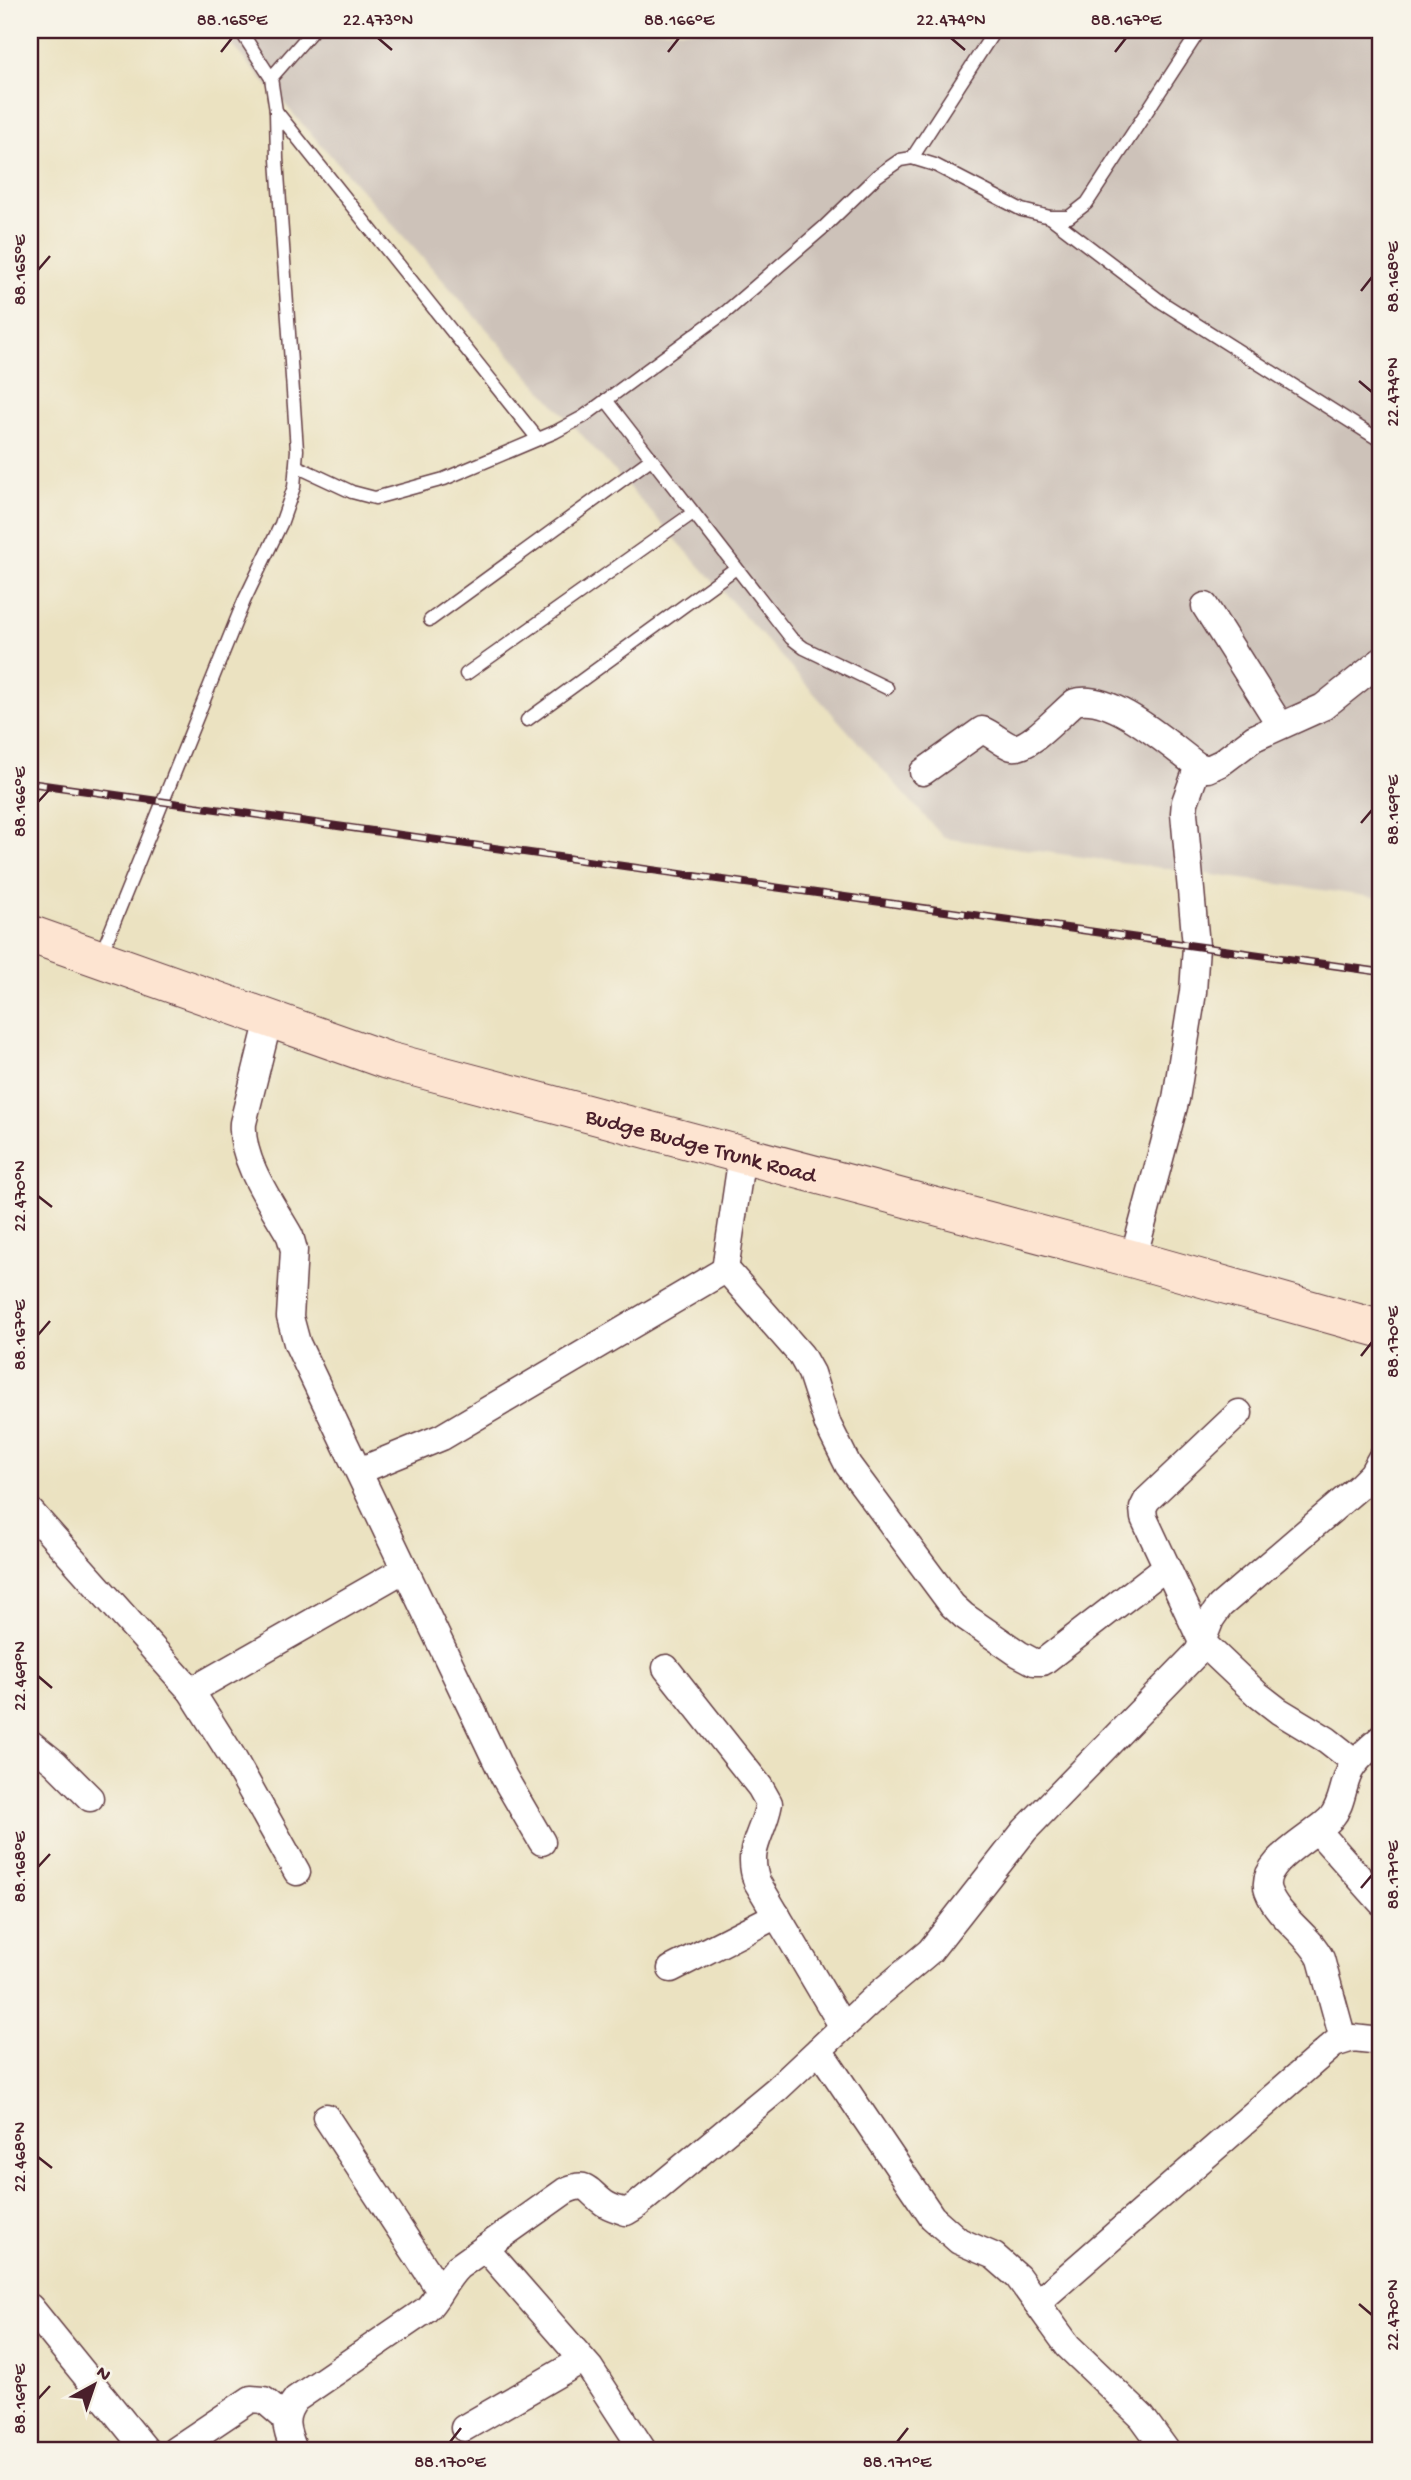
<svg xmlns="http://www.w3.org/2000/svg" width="1411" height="2480" font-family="'Gochi Hand',sans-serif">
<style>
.industrial{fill:#cdc2b9}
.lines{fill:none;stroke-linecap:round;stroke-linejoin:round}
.lane-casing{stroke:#623c42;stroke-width:15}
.street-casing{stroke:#623c42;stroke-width:29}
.secondary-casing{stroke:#623c42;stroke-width:39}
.lane{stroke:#fff;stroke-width:12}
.street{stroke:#fff;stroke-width:26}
.secondary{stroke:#fde4d1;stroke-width:37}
.rail-casing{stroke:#4a1f2b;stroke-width:8}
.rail{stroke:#f7f3e8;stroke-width:5;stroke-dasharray:16;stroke-linecap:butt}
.ticks{fill:none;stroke:#4a1f2b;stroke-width:2.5}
.labels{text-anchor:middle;stroke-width:5;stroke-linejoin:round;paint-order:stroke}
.street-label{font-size:23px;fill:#4a1f2b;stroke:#f7f3e8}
.neatline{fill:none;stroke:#4a1f2b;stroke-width:2.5}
.ticks-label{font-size:18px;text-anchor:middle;fill:#4a1f2b}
</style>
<rect width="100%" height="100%" fill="#f7f3e8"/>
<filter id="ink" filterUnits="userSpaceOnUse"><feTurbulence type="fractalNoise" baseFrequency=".0143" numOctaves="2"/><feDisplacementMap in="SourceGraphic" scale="14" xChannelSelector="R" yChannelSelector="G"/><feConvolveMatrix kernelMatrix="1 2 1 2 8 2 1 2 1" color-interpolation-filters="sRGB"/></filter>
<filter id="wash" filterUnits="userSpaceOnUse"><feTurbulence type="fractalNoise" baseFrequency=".00686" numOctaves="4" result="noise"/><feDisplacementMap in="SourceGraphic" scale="28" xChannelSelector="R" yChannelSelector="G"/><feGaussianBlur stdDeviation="1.57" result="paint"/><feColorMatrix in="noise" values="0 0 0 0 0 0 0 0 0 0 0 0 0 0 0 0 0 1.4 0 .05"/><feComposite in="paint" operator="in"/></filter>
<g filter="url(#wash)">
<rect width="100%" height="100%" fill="#ebe2c1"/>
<!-- industrial -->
<polygon class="industrial" points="218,30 1381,30 1381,898 944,838"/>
</g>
<g filter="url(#ink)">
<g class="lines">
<defs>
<g id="lane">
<polyline points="271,78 313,30"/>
<polyline points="276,111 538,439"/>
<polyline points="912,158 995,30"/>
<polyline points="1050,217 1163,303 1381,441"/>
<polyline points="606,400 791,638 804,648 887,688"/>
<polyline points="296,466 352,492 375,498 444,479 555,432 583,417 727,311 823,228 877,176 900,160 912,158 935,165 1022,210 1050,217 1069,217 1087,203 1200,30"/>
<polyline points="430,620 651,459"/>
<polyline points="466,674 693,513"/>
<polyline points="527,720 736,568"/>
<polyline points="100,957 244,601 281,524 294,487 297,450 277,159 276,111 271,78 240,30"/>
</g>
<g id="street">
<polyline points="1205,606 1280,725"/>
<path d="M923,772L982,730C993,734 1001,743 1012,747C1027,752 1062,712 1075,702C1112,692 1169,745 1198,766L1208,769L1221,763L1254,738L1323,707L1381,661"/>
<path d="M269,1019L243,1123C240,1161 272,1204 290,1236L294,1250L290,1317L297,1343L504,1777L542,1842"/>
<polyline points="1133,1259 1176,1099 1193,992 1196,946 1184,813 1185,802 1198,766"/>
<polyline points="725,1270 742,1155"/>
<polyline points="1239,1413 1147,1500 1143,1508 1144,1518 1202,1642 1257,1694 1279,1711 1327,1740 1355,1762"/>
<polyline points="359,1471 442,1437 725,1270 731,1275 801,1355 811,1373 828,1425 848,1465 952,1605 964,1616 1019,1654 1034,1662 1043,1662 1166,1567"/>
<polyline points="30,1511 191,1691 232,1756 297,1872"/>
<path d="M666,1668L760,1787L769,1803C763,1836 745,1848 757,1882L843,2027"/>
<polyline points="191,1691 405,1569"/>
<polyline points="30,1743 55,1763 90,1798"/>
<polyline points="1317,1830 1381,1902"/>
<polyline points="671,1969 777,1915"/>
<path d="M1343,2039L1321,1959C1309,1934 1278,1918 1268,1891C1258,1862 1315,1836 1331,1818C1342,1805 1342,1788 1349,1773C1355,1759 1370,1748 1381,1738"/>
<polyline points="819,2050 932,2217 959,2241 994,2256 1018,2277 1068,2346 1142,2417 1166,2450"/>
<polyline points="326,2117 439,2289"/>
<polyline points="485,2248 590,2368 643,2450"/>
<polyline points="1037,2303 1334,2044 1353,2038 1381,2041"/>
<polyline points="30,2307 146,2450"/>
<polyline points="464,2428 582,2360"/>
<polyline points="175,2450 251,2399 264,2400 285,2418"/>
<path d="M294,2450C286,2430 281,2417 296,2399L426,2310C439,2297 444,2281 458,2267L565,2191C588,2180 587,2191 604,2203C611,2208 618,2209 626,2212L636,2206L777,2089L873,1999L930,1951L1025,1830L1198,1652L1211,1619L1220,1606L1360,1486L1372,1474L1381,1458"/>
</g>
<g id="secondary">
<path id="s1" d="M30,934L386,1060L1133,1259L1381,1329"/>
</g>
</defs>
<!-- lane casing -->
<use href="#lane" class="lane-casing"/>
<!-- street casing -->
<use href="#street" class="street-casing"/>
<!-- secondary casing -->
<use href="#secondary" class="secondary-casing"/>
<!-- lane -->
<use href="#lane" class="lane"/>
<!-- street -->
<use href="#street" class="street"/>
<!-- secondary -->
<use href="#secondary" class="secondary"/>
<defs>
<polyline id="rail" points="30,783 1381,972"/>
</defs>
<!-- rail casing -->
<use href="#rail" class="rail-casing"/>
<!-- rail -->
<use href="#rail" class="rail"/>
</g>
</g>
<!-- ticks -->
<path class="ticks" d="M378,38L392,50M951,38L965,50M221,52L232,38M668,52L679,38M1115,52L1126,38M38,270L50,256M1361,291L1372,277M1359,381L1372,392M38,802L50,789M1361,823L1372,810M38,1196L52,1207M38,1335L50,1321M1361,1356L1372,1342M38,1676L52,1688M38,1867L50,1854M1361,1888L1372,1875M38,2157L52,2168M1359,2304L1372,2315M38,2399L50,2386M450,2442L461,2428M897,2442L908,2428"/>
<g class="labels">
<!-- street labels -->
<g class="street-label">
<text dy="8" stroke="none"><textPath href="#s1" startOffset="704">Budge Budge Trunk Road</textPath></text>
</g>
</g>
<!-- margin -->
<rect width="1411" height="2480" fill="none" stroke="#f7f3e8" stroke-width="77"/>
<!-- north arrow -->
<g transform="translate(94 2385) rotate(40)" stroke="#f7f3e8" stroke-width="5" paint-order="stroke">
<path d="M0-5L12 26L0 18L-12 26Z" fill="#4a1f2b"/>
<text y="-10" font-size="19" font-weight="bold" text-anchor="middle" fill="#4a1f2b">N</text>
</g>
<rect x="38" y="38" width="1334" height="2404" class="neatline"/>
<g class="ticks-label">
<text x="232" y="25">88.165°E</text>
<text x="378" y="25">22.473°N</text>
<text x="679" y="25">88.166°E</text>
<text x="951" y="25">22.474°N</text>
<text x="1126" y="25">88.167°E</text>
<text transform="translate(19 270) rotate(-90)" y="6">88.165°E</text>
<text transform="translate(1392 277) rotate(-90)" y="6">88.168°E</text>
<text transform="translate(1392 392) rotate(-90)" y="6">22.474°N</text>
<text transform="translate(19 802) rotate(-90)" y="6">88.166°E</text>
<text transform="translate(1392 810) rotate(-90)" y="6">88.169°E</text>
<text transform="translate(19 1196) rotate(-90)" y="6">22.470°N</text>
<text transform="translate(19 1335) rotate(-90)" y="6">88.167°E</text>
<text transform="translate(1392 1342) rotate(-90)" y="6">88.170°E</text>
<text transform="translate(19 1676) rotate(-90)" y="6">22.469°N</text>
<text transform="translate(19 1867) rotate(-90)" y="6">88.168°E</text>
<text transform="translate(1392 1875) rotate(-90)" y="6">88.171°E</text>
<text transform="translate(19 2157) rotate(-90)" y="6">22.468°N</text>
<text transform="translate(1392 2315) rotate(-90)" y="6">22.470°N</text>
<text transform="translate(19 2399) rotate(-90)" y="6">88.169°E</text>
<text x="450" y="2467">88.170°E</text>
<text x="897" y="2467">88.171°E</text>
</g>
</svg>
